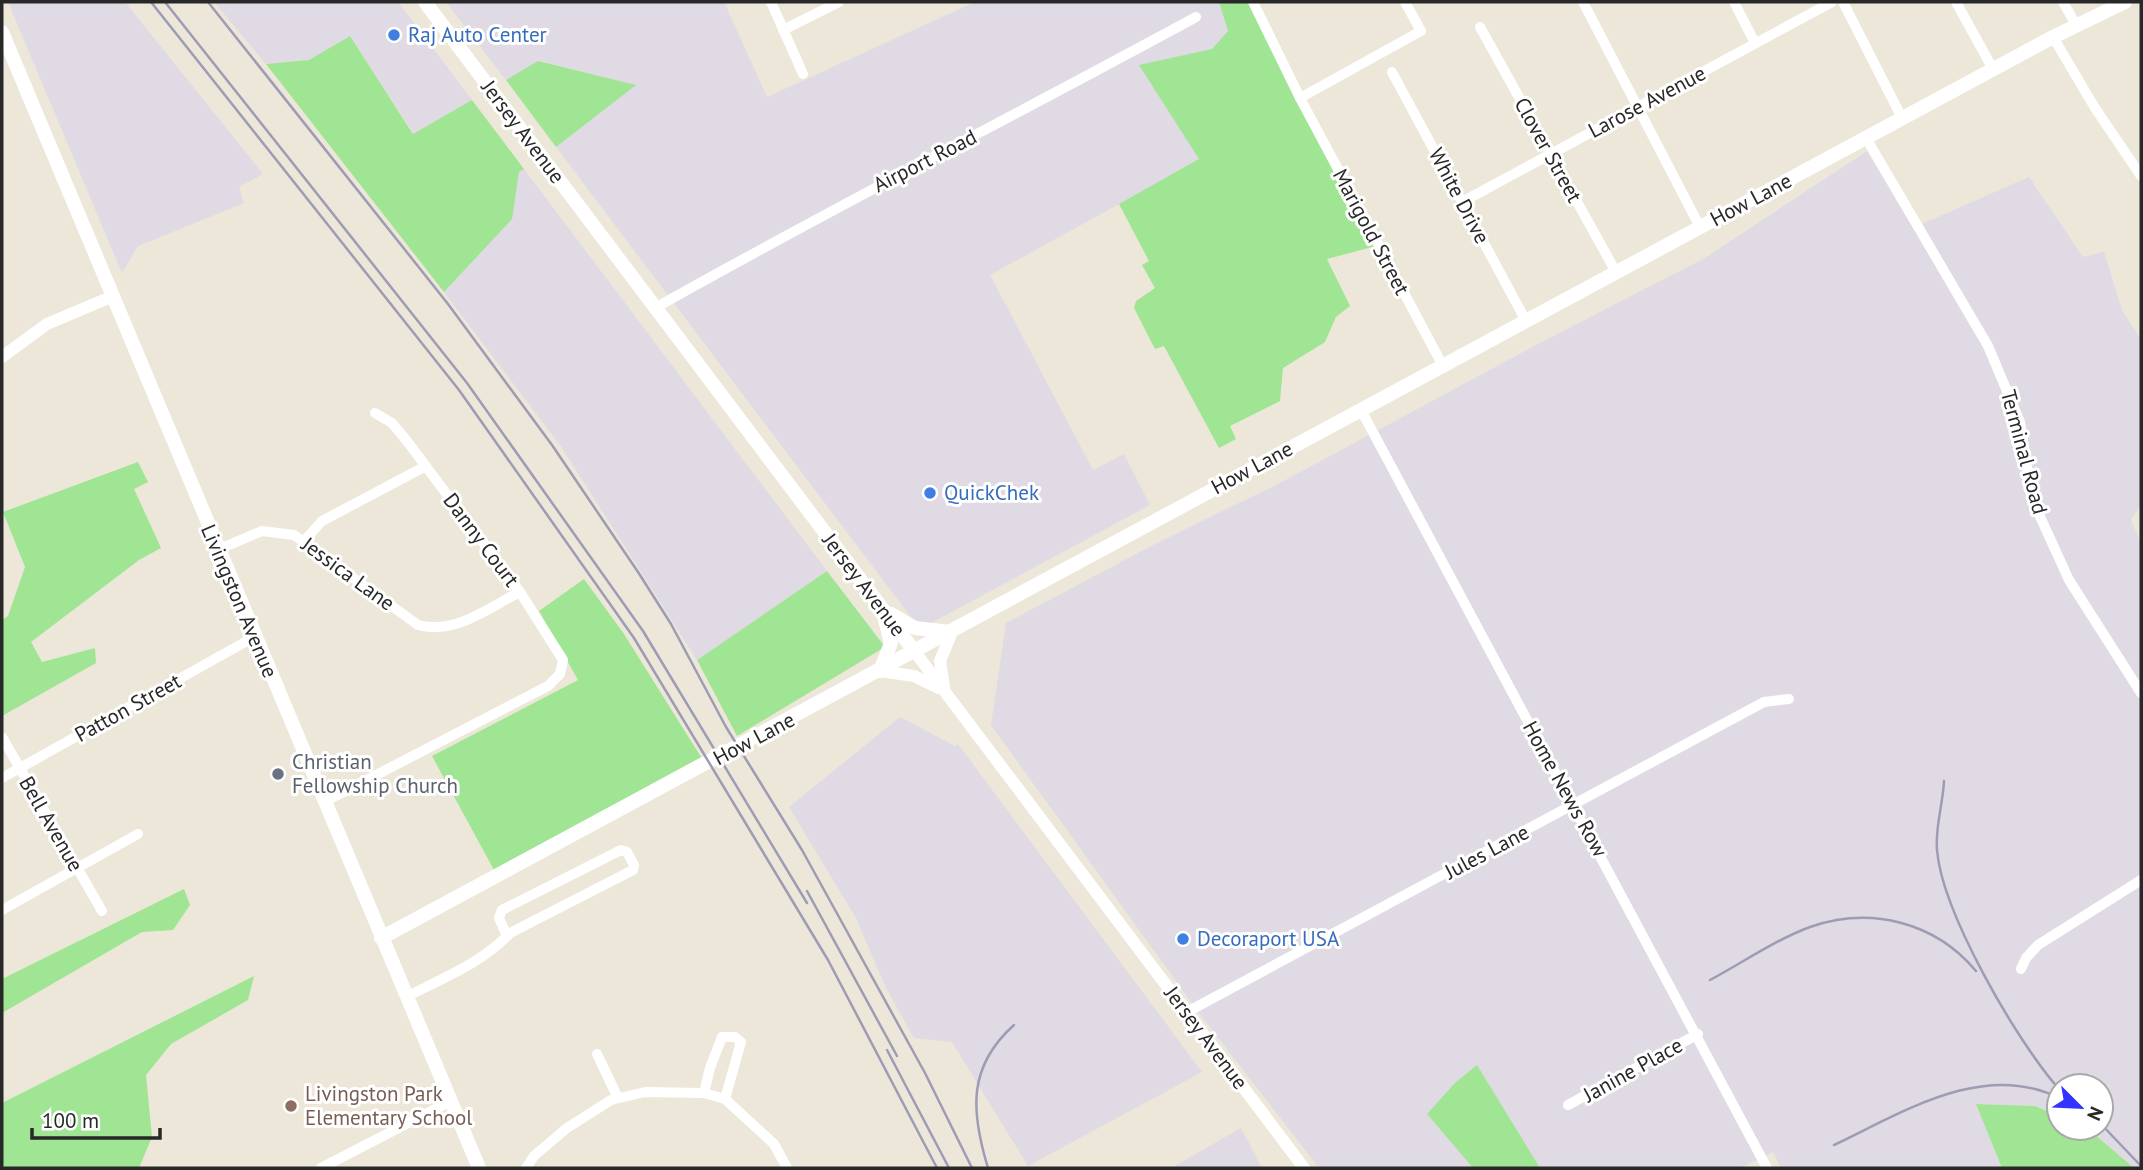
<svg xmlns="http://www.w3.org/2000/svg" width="2143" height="1170" font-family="'PT Sans',sans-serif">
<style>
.industrial{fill:#dfdae3}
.green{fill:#9fe593}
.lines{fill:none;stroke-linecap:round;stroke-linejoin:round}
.minor{stroke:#fff;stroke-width:10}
.tertiary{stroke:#fff;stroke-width:12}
.secondary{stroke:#fff;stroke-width:14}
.rail{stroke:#9d9cb4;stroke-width:2.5}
.shop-dot{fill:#3f7fe0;stroke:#fff;stroke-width:2.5}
.worship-dot{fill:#6b7280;stroke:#fff;stroke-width:2.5}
.education-dot{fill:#8d6e63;stroke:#fff;stroke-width:2.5}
.labels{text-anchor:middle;stroke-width:6;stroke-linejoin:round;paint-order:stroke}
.shop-label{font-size:21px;fill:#366cbe;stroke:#fff;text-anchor:start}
.street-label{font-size:21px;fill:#282828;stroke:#fff}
.worship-label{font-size:21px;fill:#5b616d;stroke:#fff;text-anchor:start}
.education-label{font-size:21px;fill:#785e54;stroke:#fff;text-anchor:start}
</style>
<rect width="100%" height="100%" fill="#ece7d9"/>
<!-- industrial -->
<g class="industrial">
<polygon points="8,2 125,2 263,174 239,187 244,203 138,246 122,273"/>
<polygon points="214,2 398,2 472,100 414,134 350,36 309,60 266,64"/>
<polygon points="446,2 724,2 767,97 975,2 1219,2 1228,31 1212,49 1199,160 990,275 1093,470 1124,454 1150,505 920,629 556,147 635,85 539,61 506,80"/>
<polygon points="1867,151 1913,228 2029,177 2083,257 2104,252 2122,310 2141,340 2141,504 2131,520 2141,543 2141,1168 2134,1168 2087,1128 2101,1128 2101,1086 2059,1086 2059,1116 2035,1106 1977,1104 2002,1168 1781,1168 1773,1152 1740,1168 1540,1168 1477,1065 1427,1114 1473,1168 1319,1168 1202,1017 991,725 1006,623 1155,544 1280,483 1538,344 1705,258"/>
<polygon points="524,169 827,571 697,660 562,448 444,292 511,219 519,172"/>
<polygon points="900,717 955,746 958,744 1202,1072 1028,1166 952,1042 914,1038 886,988 856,918 789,807"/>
<polygon points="1241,1128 1262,1168 1171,1168 1173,1167"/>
</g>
<!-- green -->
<g class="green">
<polygon points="1219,2 1251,2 1376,246 1327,259 1350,306 1336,317 1325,342 1283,368 1280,401 1230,426 1236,439 1219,448 1164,346 1155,349 1134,308 1136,301 1155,288 1142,265 1149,261 1119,204 1199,159 1139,65 1212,49 1228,31"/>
<polygon points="350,36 413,134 472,100 524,169 519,172 512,219 444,292 266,64 309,60"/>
<polygon points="538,61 636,85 556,147 506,80"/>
<polygon points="138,462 148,482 134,489 161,548 139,560 31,642 42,662 95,648 96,663 2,716 2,620 8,616 25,567 3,512"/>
<polygon points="827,571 885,647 737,736 697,660"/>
<polygon points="584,579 624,634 701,757 494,870 432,756 578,680 539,611"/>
<polygon points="184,889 190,905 173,930 142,932 2,1013 2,979"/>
<polygon points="254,976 248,1000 171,1044 146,1075 152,1137 139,1168 2,1168 2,1103"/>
<polygon points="1477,1065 1540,1168 1473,1168 1427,1114 1455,1083"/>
<polygon points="1976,1104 2035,1106 2059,1116 2059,1128 2087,1128 2134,1168 2002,1168"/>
</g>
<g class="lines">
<!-- minor -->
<g class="minor">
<polyline points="771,2 803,74"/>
<polyline points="1253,2 1300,98 1443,366"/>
<polyline points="1583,2 1700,227"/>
<polyline points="1734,2 1755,43"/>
<polyline points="1843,2 1902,118"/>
<polyline points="1956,2 1993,69"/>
<polyline points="2063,2 2076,25"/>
<polyline points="1480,27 1616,272"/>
<polyline points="783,30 839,2"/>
<polyline points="2053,37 2095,108 2141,176"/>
<polyline points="1392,72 1526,321"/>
<polyline points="1300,98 1421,31 1405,2"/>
<polyline points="1866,138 1988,346 2020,422 2032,499 2069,580 2141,693"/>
<polyline points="1462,202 1832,2"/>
<path d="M655,308C834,207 1016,115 1196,17"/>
<polyline points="1361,410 1767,1168"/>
<polyline points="304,541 322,521 426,466"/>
<path d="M217,550L262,531L294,535L418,625C455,635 488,608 520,592"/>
<polyline points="2,737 102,911"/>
<polyline points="2,778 254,637"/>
<polyline points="324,802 548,686 560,674 563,660 520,592 407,441 392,423 375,413"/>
<polyline points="2,910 138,834"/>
<polyline points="2021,969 2026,958 2038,945 2141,880"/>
<path d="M406,997C443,978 482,963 510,933L633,870L634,865L627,852L621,850L502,910L499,918L507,936"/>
<polyline points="1187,1012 1764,702 1789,699"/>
<polyline points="597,1054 618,1098"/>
<polyline points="704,1093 710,1068 722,1037 735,1037 741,1042 725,1099"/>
<polyline points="1568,1105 1698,1034"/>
<polyline points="321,1168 449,1102"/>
<polyline points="526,1168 534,1156 567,1128 611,1100 645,1092 704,1093 725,1099 774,1144 787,1168"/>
</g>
<!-- tertiary -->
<g class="tertiary">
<polyline points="2,357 47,324 111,297"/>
<polyline points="915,652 1304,1168"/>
<polyline points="880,671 914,676 939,688"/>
<polyline points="944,687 940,661 952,632"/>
</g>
<!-- secondary -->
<g class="secondary">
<polyline points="425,2 915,652"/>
<polyline points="2,32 479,1168"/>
<polyline points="891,614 915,628 950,632"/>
<polyline points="880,671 891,643 884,616"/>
<polyline points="381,938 2053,37 2125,2"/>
</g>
<!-- rail -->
<g class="rail">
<polyline points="151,2 459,390 634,638 828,960 937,1168"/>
<polyline points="165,2 467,383 643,631 807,903"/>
<polyline points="208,2 448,304 552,445 638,572 671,624 726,727 802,850 925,1073 972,1168"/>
<path d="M1944,781C1943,804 1935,827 1937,850C1942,912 2017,1042 2059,1089"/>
<polyline points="807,891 897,1056"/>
<path d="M1710,980C1742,963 1775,940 1810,927C1871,906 1935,922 1976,971"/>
<polyline points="887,1050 949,1168"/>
<polyline points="2101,1124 2141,1166"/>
<path d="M1834,1145C1902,1113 1983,1060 2059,1098"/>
<path d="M988,1168C971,1112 967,1067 1014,1025"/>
</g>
</g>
<!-- markers -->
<g class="shop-dot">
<circle cx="394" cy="35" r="7"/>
<circle cx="930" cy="493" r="7"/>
<circle cx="1183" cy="939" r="7"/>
</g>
<circle class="worship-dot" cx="278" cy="774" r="7"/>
<circle class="education-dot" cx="291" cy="1106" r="7"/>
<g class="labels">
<!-- shop labels -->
<g class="shop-label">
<text x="408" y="42">Raj Auto Center</text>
<text x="944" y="500">QuickChek</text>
<text x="1197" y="946">Decoraport USA</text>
</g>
<!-- street labels -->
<g class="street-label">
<text transform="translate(1647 102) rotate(-28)" y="7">Larose Avenue</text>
<text transform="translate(523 132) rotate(53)" y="7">Jersey Avenue</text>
<text transform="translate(1548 150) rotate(61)" y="7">Clover Street</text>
<text transform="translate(925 161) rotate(-27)" y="7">Airport Road</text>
<text transform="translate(1459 196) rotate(62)" y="7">White Drive</text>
<text transform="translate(1751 200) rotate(-28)" y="7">How Lane</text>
<text transform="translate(1371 232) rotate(62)" y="7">Marigold Street</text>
<text transform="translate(2024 452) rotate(75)" y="7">Terminal Road</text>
<text transform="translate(1252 468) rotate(-28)" y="7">How Lane</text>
<text transform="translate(481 540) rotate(53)" y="7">Danny Court</text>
<text transform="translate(348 574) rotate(36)" y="7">Jessica Lane</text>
<text transform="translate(864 585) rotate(53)" y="7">Jersey Avenue</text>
<text transform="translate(239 601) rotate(67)" y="7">Livingston Avenue</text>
<text transform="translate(128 708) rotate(-29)" y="7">Patton Street</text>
<text transform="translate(754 739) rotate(-28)" y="7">How Lane</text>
<text transform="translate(1565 789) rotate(61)" y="7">Home News Row</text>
<text transform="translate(51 824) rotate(60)" y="7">Bell Avenue</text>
<text transform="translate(1487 852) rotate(-28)" y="7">Jules Lane</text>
<text transform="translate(1206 1038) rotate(53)" y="7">Jersey Avenue</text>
<text transform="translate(1633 1070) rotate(-29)" y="7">Janine Place</text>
</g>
<!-- worship labels -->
<g class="worship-label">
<text x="292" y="769">Christian<tspan x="292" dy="24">Fellowship Church</tspan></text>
</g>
<!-- education labels -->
<g class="education-label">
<text x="305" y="1101">Livingston Park<tspan x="305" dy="24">Elementary School</tspan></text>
</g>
</g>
<!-- border -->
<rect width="2143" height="1170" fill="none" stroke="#282828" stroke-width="7"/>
<!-- north arrow -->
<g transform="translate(2080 1107) rotate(114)"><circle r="33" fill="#ffffff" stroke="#a9a9a9" stroke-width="2"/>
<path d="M0-5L12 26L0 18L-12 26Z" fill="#3333ff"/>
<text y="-10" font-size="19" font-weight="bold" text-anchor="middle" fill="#282828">N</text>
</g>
<!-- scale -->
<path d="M32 1128v10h128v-10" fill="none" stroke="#282828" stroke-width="3.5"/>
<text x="42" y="1128" font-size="21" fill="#282828" stroke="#ffffff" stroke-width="5" paint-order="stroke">100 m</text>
</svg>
